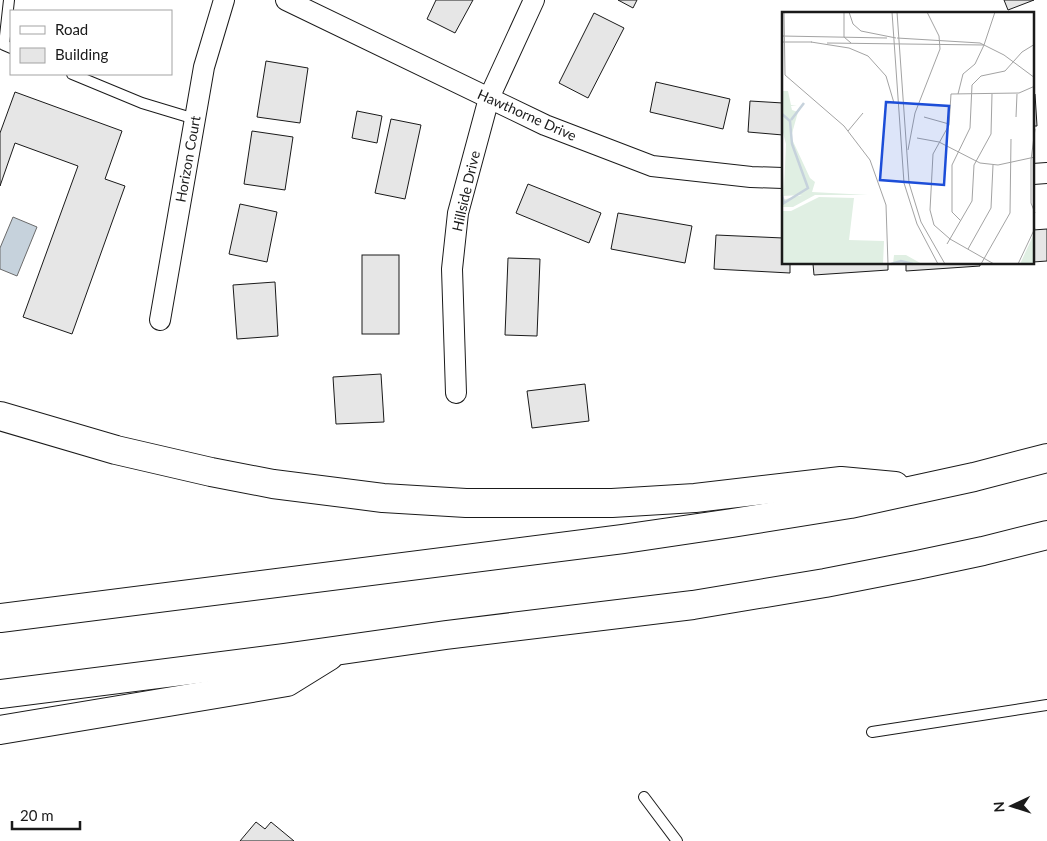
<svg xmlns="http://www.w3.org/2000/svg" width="1047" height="841" font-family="Lato,sans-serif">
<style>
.water{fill:#c6d2dc;stroke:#6a6a6a}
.building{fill:#e6e6e6;stroke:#1a1a1a}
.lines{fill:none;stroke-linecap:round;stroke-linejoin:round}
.lane-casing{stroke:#1a1a1a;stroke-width:12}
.street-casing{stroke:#1a1a1a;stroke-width:22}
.highway-casing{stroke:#1a1a1a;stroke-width:30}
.lane{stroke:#fff;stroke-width:10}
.street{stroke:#fff;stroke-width:20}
.highway{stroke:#fff;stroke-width:28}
.labels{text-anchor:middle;stroke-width:4;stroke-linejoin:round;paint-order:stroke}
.street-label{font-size:14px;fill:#1a1a1a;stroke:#fff}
.inset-river{fill:none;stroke:#c6d2dc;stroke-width:2.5}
.inset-road{fill:none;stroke:#a3a3a3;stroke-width:1}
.view{fill:#1d4ed8;fill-opacity:0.15;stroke:#1d4ed8;stroke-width:2.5}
.inset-edge{fill:none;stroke:#1a1a1a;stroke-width:2.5}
</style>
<rect width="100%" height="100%" fill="#fff"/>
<!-- water -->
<polygon class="water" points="13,217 37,227 17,276 0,269 0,248"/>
<!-- building -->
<g class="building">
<polygon points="436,0 473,0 455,33 427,19"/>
<polygon points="618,0 637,0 633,8"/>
<polygon points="1004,0 1034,0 1008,10"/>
<polygon points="594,13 624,28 588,98 559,83"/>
<polygon points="266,61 308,68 300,123 257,117"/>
<polygon points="656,82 730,99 723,129 650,112"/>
<polygon points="15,92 122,131 105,179 125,186 72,334 23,317 78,166 15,143 0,186 0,133"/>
<polygon points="1033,94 1035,94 1037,126 1033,126"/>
<polygon points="750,101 783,103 783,135 748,132"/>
<polygon points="357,111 382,116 377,143 352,138"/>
<polygon points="391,119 421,125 405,199 375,193"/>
<polygon points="252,131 293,137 285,190 244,184"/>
<polygon points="528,184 601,213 589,243 516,213"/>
<polygon points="240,204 277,212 267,262 229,254"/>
<polygon points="618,213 692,226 685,263 611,249"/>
<polygon points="1047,229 1047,261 1033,262 1033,230"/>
<polygon points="716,235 783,238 783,264 790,264 790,273 714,269"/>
<rect x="362" y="255" width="37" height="79"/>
<polygon points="508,258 540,259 537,336 505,335"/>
<polygon points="813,264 888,264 888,270 814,275"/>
<polygon points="906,264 980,264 980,266 906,271"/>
<polygon points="275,282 278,336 237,339 233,285"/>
<polygon points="381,374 384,422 336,424 333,377"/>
<polygon points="585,384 589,421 532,428 527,391"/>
<polygon points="256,822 265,829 271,822 294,841 240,841"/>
</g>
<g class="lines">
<defs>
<g id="lane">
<polyline points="9,0 4,45 11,48"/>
<polyline points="72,74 142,103 195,119"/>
<polyline points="872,732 1047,705"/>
<polyline points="644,797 677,841"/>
</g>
<g id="street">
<polyline points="286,0 545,125 652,166 751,177 783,178"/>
<polyline points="1033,174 1047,173"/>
<polyline points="160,320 204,67 224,0"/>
<polyline points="456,393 452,269 458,213 489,98 534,0"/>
</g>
<g id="highway">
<polyline points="0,416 116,450 211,472 273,484 383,498 466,503 612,503 695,498 841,481 895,486"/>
<polyline points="0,618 623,539 732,523 850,504 974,477 1047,458"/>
<polyline points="0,694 285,658 446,635 693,605 825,583 917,565 983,551 1047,535"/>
<polyline points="0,730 287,682 329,656"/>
</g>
</defs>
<!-- lane casing -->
<use href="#lane" class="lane-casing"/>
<!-- street casing -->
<use href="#street" class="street-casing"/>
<!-- highway casing -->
<use href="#highway" class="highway-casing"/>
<!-- lane -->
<use href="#lane" class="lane"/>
<!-- street -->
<use href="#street" class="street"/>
<!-- highway -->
<use href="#highway" class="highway"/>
</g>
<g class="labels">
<!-- street labels -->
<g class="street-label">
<text transform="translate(527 115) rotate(24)" y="5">Hawthorne Drive</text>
<text transform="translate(188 159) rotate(-80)" y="5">Horizon Court</text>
<text transform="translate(466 191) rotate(-77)" y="5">Hillside Drive</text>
</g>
</g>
<!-- overview -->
<g transform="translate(782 12)">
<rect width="252" height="252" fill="#fff"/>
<path d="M0,79H6L9,93L15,94H9L10,98L16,100L9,125L28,166L33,170L30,180L86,183H33L11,195H0V188L20,183L0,184V143L2,178L4,132L0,117ZM37,185L72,186L67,228L102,229L101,252H0V199H9ZM252,222V252H238L250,226ZM112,243H124L140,252H111Z" fill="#e0efe3"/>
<path class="inset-river" d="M0,102L8,109L10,132L26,176L2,191L0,183M9,108L22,91M109,252L119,249L131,252"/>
<path class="inset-road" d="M2,0L3,63L62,114L88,148L104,193L106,252M62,0V25L69,31M67,0L71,12L79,19L114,26M110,0L122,171L135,212L156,252M115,0L127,171L139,210L163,252M0,24L105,26M115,26L198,31L222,43L253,66M0,30H30M29,30L67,36L86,44L104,64L112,91M45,31L202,33M202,33L213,0M176,82L181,62L193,52L202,33M142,105L167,112M234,105L235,82M253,117L249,148V191L253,201M66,119L81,101M135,126L157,130L198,151L216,153L253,145M126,138L133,101L158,37L157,24L145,0M179,209L170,200V153L188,116L190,73L199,64L223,59L240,40L253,32M165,232L190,189L192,153L209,122L210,82M186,237L209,196L211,153M199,252L228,201L229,127M212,252L168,227L152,213L148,198L151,142L167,113L169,82L237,81L253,74M236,252L253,216"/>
<path class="view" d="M104,90L167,94L162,173L98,168Z"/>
<rect width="252" height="252" class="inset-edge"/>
</g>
<!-- legend -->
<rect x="10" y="10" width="162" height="65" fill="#ffffff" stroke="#a3a3a3"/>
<rect x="20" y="26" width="25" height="8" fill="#ffffff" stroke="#a3a3a3"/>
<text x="55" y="35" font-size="15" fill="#1a1a1a">Road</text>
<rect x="20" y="48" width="25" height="15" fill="#e6e6e6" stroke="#a3a3a3"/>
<text x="55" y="60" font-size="15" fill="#1a1a1a">Building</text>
<!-- north arrow -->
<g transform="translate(1012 806) rotate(266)" stroke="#ffffff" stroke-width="4" paint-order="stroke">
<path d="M0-4L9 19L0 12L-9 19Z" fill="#1a1a1a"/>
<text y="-8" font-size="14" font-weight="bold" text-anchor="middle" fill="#1a1a1a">N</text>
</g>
<!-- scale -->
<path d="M12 821v8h68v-8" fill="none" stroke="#1a1a1a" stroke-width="2.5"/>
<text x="20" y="821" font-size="15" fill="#1a1a1a" stroke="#ffffff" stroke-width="4" paint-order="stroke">20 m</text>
</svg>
